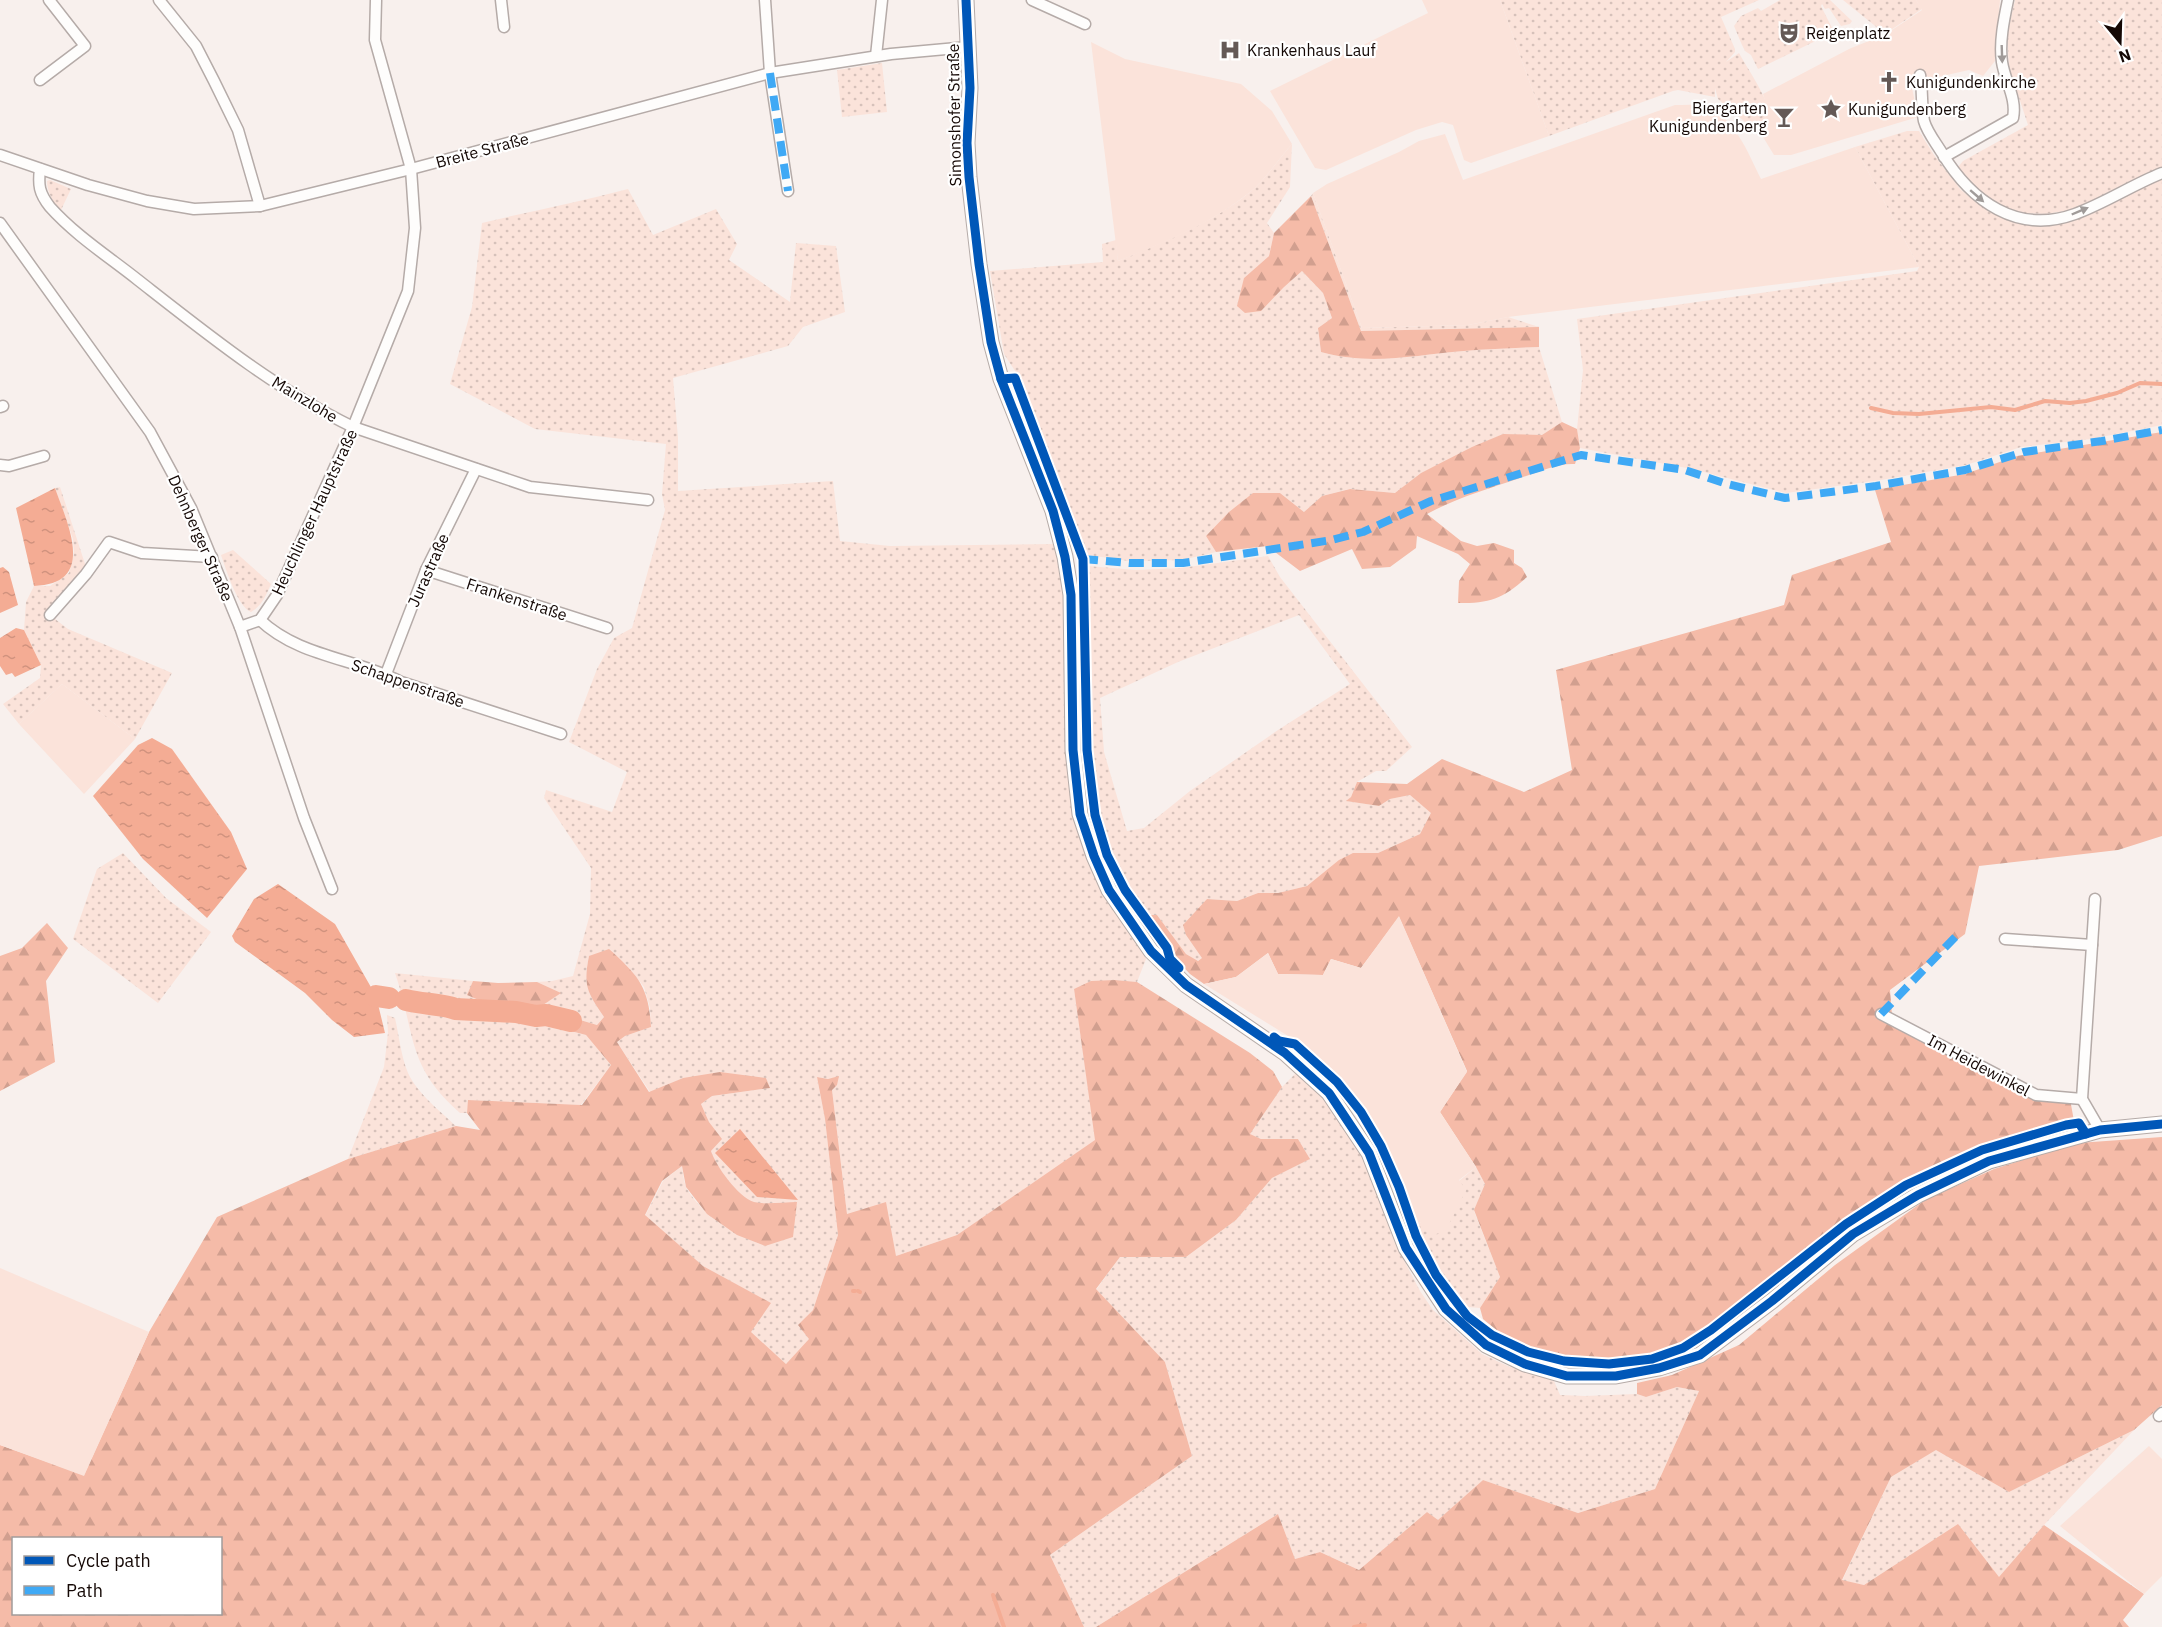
<svg xmlns="http://www.w3.org/2000/svg" width="2162" height="1627" font-family="'IBM Plex Sans',sans-serif">
<style>
.grass{fill:url(#grass-dots);fill-rule:evenodd}
.forest{fill:url(#forest-firs);fill-rule:evenodd}
.green{fill:#fbe3da}
.water{fill:url(#water-ripples)}
.lines{fill:none;stroke-linecap:round;stroke-linejoin:round}
.stream{stroke:#f4ac94;stroke-width:4}
.river{stroke:#f4ac94;stroke-width:22}
.street-casing{stroke:#b5aba8;stroke-width:13}
.secondary-casing{stroke:#b5aba8;stroke-width:17}
.street{stroke:#fefdfc;stroke-width:10}
.secondary{stroke:#fefdfc;stroke-width:15}
.quiet{stroke:#3fa9f5;stroke-width:8;stroke-dasharray:15 8;stroke-linecap:butt}
.cycleway-casing{stroke:#fff;stroke-width:13}
.cycleway{stroke:#0057b8;stroke-width:9}
.oneway{fill:#a09b99}
.labels{text-anchor:middle;stroke-width:4.5;stroke-linejoin:round;paint-order:stroke}
.poi-label{font-size:16px;fill:#140805;stroke:#fff;text-anchor:start}
.street-label{font-size:16px;fill:#140805;stroke:#fff}
</style>
<defs>
<pattern id="grass-dots" width="8" height="8" patternUnits="userSpaceOnUse" patternTransform="scale(1.5)"><rect width="8" height="8" fill="#fbe3da"/><path d="M2 2h.1M6 6h.1" fill="none" stroke="#d6c1ba" stroke-width="1.8" stroke-linecap="round"/></pattern>
<pattern id="forest-firs" width="22" height="20" patternUnits="userSpaceOnUse" patternTransform="scale(1.5)"><rect width="22" height="20" fill="#f5bba8"/><path d="M5 1l3.5 6h-7zM16 11l3.5 6h-7z" fill="#d19f8f"/></pattern>
<pattern id="water-ripples" width="26" height="14" patternUnits="userSpaceOnUse" patternTransform="scale(1.5)"><rect width="26" height="14" fill="#f4ac94"/><path d="M2 4q2-2 4 0t4 0M15 11q2-2 4 0t4 0" fill="none" stroke="#d0927e"/></pattern>
</defs>
<rect width="100%" height="100%" fill="#f8f0ed"/>
<!-- grass -->
<g class="grass">
<path d="M1500,0H1759L1721,17L1735,49V52L1726,62L1739,53C1747,68 1768,98 1769,113C1770,120 1765,130 1763,137L1718,99L1715,88V97L1678,90L1673,91L1549,136Z"/>
<polygon points="1780,0 1830,0 1852,21 1850,24 1841,26 1829,8 1825,9 1822,4 1821,6 1834,32 1758,69 1751,55 1745,51 1742,45 1734,26 1741,16 1758,8 1761,11"/>
<polygon points="1843,0 1916,0 1922,9 1885,34"/>
<polygon points="2015,0 2162,0 2162,168 2120,186 2076,209 2046,214 2022,213 1992,204 1958,167 1963,161 2028,125 2009,67 2007,35"/>
<polygon points="882,63 887,112 842,117 837,70"/>
<polygon points="1907,131 1919,131 1934,155 1961,190 1989,211 2013,221 2039,223 2162,177 2162,425 2091,439 2021,447 1966,465 1881,480 1786,493 1692,469 1580,448 1577,429 1583,370 1577,319 1917,271 1919,267 1855,147"/>
<path d="M1292,144L1290,187L1267,223L1274,233L1269,256L1244,278L1283,288L1302,271L1323,293L1332,318L1318,328L1321,352C1372,366 1413,355 1464,351C1489,349 1514,348 1539,347L1562,422L1542,436L1503,434L1421,473L1396,493L1349,489L1322,496L1304,512L1280,493L1206,536L1216,552L1182,560L1129,561L1088,555L1019,377L1004,354L990,271L1103,262L1102,244L1116,240L1118,261C1164,242 1210,224 1249,193C1265,180 1278,160 1292,144Z"/>
<path d="M50,180L71,189L61,210C53,204 47,191 47,181Z"/>
<path d="M628,189L653,235L716,209L737,244L729,260L790,302L796,243L836,246L845,312L803,327L788,346L673,378L678,438V491L833,481L840,541L890,546L1055,544L1063,595L1065,644H1091L1088,566L1136,570L1181,568L1268,556L1280,577L1412,747L1386,771H1376L1357,782L1351,797L1347,801L1379,806L1390,799L1410,795L1432,813L1420,834L1378,853L1353,854L1307,886L1278,893H1258L1237,901L1207,899L1186,935L1203,958L1197,961L1186,954L1157,915H1146L1154,927L1146,959L1137,982L1115,980L1074,989L1096,1140L957,1235L896,1256L847,1214L832,1090L838,1077L828,1079L817,1077L825,1119L838,1235L813,1310L799,1325L810,1339L786,1364L750,1332L770,1303L703,1266L645,1216L663,1181L682,1166C683,1173 684,1183 687,1189C705,1218 734,1234 765,1246L797,1203C784,1203 766,1205 753,1202C737,1197 716,1166 711,1151L721,1139L709,1122L701,1104L712,1096L769,1088L766,1078H683L650,1092L617,1042L625,1036L651,1027L650,1008L644,987L626,964L589,956C583,986 587,992 604,1017L597,1025L550,1011L543,1005L560,993L537,982L552,981L573,976L590,914L591,868L544,798L546,790L612,812L627,772L569,742L597,669L614,638L632,628L665,510L662,494L666,444L535,429L450,384L472,307L482,223C531,211 580,202 628,189ZM1299,615L1350,684L1278,730L1190,791L1144,828L1127,831L1104,752L1100,698L1178,662Z"/>
<polygon points="1313,193 1362,328 1468,325 1508,317 1539,327 1361,331 1311,196"/>
<polygon points="60,487 86,567 46,612 68,629 172,673 135,739 62,684 19,724 3,704 40,678 41,665 24,630 26,602 34,586 50,586 69,573 74,553 73,539 55,488"/>
<path d="M233,550L271,584C266,595 262,606 251,612C237,606 226,569 221,555Z"/>
<polygon points="123,853 166,898 211,932 158,1003 73,939 97,869"/>
<path d="M395,973L473,981L468,995L501,1009L499,1019L544,1024L586,1035L611,1065L581,1105L469,1100L467,1113H460C406,1066 416,1034 395,973Z"/>
<path d="M387,1015L395,1018C399,1036 401,1056 408,1073C418,1094 440,1111 456,1126L348,1159L384,1067L388,1033Z"/>
<polygon points="1297,1072 1322,1097 1356,1146 1369,1171 1394,1241 1420,1291 1433,1310 1482,1354 1510,1367 1554,1381 1560,1395 1585,1396 1637,1394 1646,1397 1677,1387 1699,1391 1655,1489 1578,1513 1483,1480 1438,1521 1427,1512 1359,1570 1320,1552 1295,1559 1278,1514 1096,1627 1084,1627 1050,1555 1192,1456 1165,1362 1096,1290 1120,1257 1186,1257 1236,1220 1272,1178 1310,1159 1298,1139 1261,1139 1249,1134 1282,1087"/>
<path d="M1476,1167L1485,1184L1474,1211L1500,1277L1480,1308L1468,1307C1443,1281 1431,1257 1416,1224L1421,1222L1459,1181Z"/>
<polygon points="2134,1430 2044,1525 1999,1578 1958,1525 1864,1585 1842,1581 1891,1477 1937,1449 2009,1492"/>
</g>
<!-- forest -->
<g class="forest">
<path d="M1311,196L1361,331L1539,327V347C1514,348 1489,349 1464,351C1414,355 1371,366 1321,352L1318,328L1332,318L1323,293L1302,271L1283,288L1261,311L1245,313L1237,306L1244,278L1269,256L1274,233Z"/>
<path d="M1562,422L1577,429L1580,448L1575,464C1557,463 1537,473 1520,478C1488,489 1456,498 1427,514L1461,541L1477,546L1494,543L1514,550V563L1522,568L1527,577C1502,599 1491,603 1458,603L1459,581L1470,564L1458,554L1417,536L1416,548L1390,567L1362,569L1352,549L1300,571L1267,546L1216,552L1206,536L1229,512L1253,493H1280L1304,512L1322,496L1350,489L1395,493L1421,473L1472,447L1503,434L1542,435Z"/>
<polygon points="2162,432 2162,836 2118,850 1979,866 1965,934 1890,990 1892,1015 2034,1098 2070,1099 2074,1121 1982,1145 1904,1181 1842,1221 1709,1326 1668,1352 1611,1359 1561,1356 1511,1342 1483,1319 1480,1308 1500,1277 1474,1210 1485,1184 1476,1167 1440,1112 1467,1071 1399,917 1361,968 1331,959 1323,975 1278,974 1268,953 1236,977 1204,984 1190,974 1173,956 1171,947 1146,915 1157,915 1186,954 1198,961 1202,958 1186,935 1183,925 1207,899 1237,901 1258,893 1278,893 1307,886 1339,860 1353,853 1378,853 1420,834 1431,813 1410,795 1390,799 1379,806 1346,801 1351,797 1357,782 1407,784 1442,759 1524,792 1572,770 1556,670 1784,605 1792,575 1891,542 1875,490 1965,474 2017,456"/>
<polygon points="47,923 68,948 46,981 55,1062 0,1091 0,956 22,948"/>
<path d="M609,949C638,975 649,987 651,1027L625,1036L617,1042L649,1092L683,1078L720,1072L766,1078L770,1088L712,1096L701,1104L709,1122L722,1139L711,1151C716,1166 738,1197 754,1202C766,1205 784,1202 797,1202L793,1237L765,1246L737,1235L707,1214L686,1187L682,1166L662,1181L645,1215L703,1266L771,1303L751,1332L786,1364L809,1339L798,1325L813,1310L838,1235L825,1119L817,1077L828,1079L839,1076L837,1085L832,1090L847,1214L886,1202L896,1256L957,1235L1095,1140L1074,989L1091,981L1115,980L1137,982L1250,1053L1273,1071L1282,1087L1250,1134L1261,1139H1298L1310,1159L1272,1178L1236,1220L1186,1257H1120L1096,1289L1165,1362L1192,1456L1050,1555L1084,1627H0V1445L84,1475L149,1332L217,1217L348,1159L456,1126L480,1130L467,1113L468,1100L582,1105L611,1065L586,1035L544,1024L499,1019L500,1009L467,995L473,981L498,983L537,982L561,993L543,1005L550,1011L597,1025L604,1017C587,992 583,986 589,956ZM14,1538H220V1614H14Z"/>
<polygon points="2162,1137 2162,1405 2134,1430 2009,1492 1936,1450 1891,1477 1842,1580 1864,1585 1958,1524 1999,1577 2044,1525 2144,1594 2123,1620 2129,1627 1096,1627 1278,1514 1295,1559 1320,1552 1359,1570 1427,1512 1438,1520 1483,1480 1578,1513 1655,1489 1699,1391 1677,1387 1646,1397 1637,1394 1637,1383 1672,1375 1739,1345 1835,1265 1925,1200 1994,1169 2078,1143"/>
</g>
<!-- green -->
<g class="green">
<polygon points="1422,0 1500,0 1549,136 1471,163 1464,160 1453,125 1442,122 1416,130 1326,170 1315,168 1270,91 1428,13"/>
<polygon points="1916,0 2000,0 1995,61 1983,76 1969,70 1911,83 1918,117 1791,155 1774,155 1763,137 1769,114 1763,94 1849,49 1886,34 1922,10"/>
<path d="M1091,42L1125,59L1241,84L1272,111L1292,144C1278,160 1265,180 1249,193C1210,224 1164,243 1118,261Z"/>
<path d="M1675,105C1684,105 1695,104 1704,106C1734,115 1748,153 1761,179L1855,147L1919,267L1508,317L1468,325L1362,328L1313,193L1327,184L1399,152L1419,141L1445,134L1463,180Z"/>
<polygon points="62,684 135,739 84,794 19,724"/>
<polygon points="1399,916 1467,1072 1440,1112 1476,1167 1459,1180 1466,1190 1446,1230 1434,1235 1421,1222 1416,1224 1383,1145 1362,1110 1338,1080 1301,1044 1204,984 1236,977 1268,953 1278,974 1323,975 1331,959 1361,968"/>
<polygon points="0,1268 149,1332 84,1476 0,1445"/>
<polygon points="2149,1446 2162,1459 2162,1576 2144,1594 2060,1526"/>
</g>
<!-- water -->
<g class="water">
<path d="M55,488C68,525 97,584 34,586L16,508Z"/>
<polygon points="3,567 9,572 18,605 0,613 0,568"/>
<polygon points="16,628 24,630 41,665 15,677 12,673 6,675 0,666 0,638"/>
<polygon points="152,738 172,749 231,832 247,869 207,918 143,859 93,796 138,745"/>
<polygon points="278,884 335,924 376,996 385,1033 354,1037 332,1020 305,993 235,942 232,936 254,899"/>
<polygon points="740,1129 798,1200 757,1197 715,1153"/>
</g>
<g class="lines">
<!-- stream -->
<g class="stream">
<polyline points="1871,408 1893,413 1919,414 1991,407 2015,410 2045,401 2070,403 2086,401 2117,393 2140,383 2162,384"/>
<polyline points="853,1291 855,1291"/>
<polyline points="858,1291 860,1292"/>
<polyline points="993,1595 1004,1627"/>
<polyline points="1354,1627 1365,1625"/>
</g>
<!-- river -->
<g class="river">
<polyline points="376,996 389,998"/>
<path d="M406,1000C420,1004 445,1004 455,1009L516,1012L536,1016L546,1015L571,1021"/>
</g>
<defs>
<g id="street">
<polyline points="159,0 196,46 214,81 238,130 260,206"/>
<polyline points="501,0 504,27"/>
<polyline points="765,0 770,73 788,191"/>
<polyline points="1032,0 1085,24"/>
<polyline points="876,56 882,0"/>
<path d="M1920,75C1923,90 1921,106 1924,121C1927,132 1936,143 1942,153C1971,201 2017,235 2075,214C2105,203 2132,185 2162,173"/>
<polyline points="40,80 85,46 49,0"/>
<polyline points="0,155 88,185 147,201 194,209 260,206 411,169 770,73 891,54 968,47"/>
<path d="M1944,157L2013,118C2017,98 2005,82 2002,62C1999,43 2004,19 2008,0"/>
<path d="M40,169C38,185 39,193 50,207C75,235 109,257 138,280C207,334 275,389 353,427L530,487L648,500"/>
<polyline points="0,223 150,432 191,508 240,627 304,818 332,889"/>
<polyline points="0,407 3,406"/>
<polyline points="0,465 9,466 44,456"/>
<polyline points="426,570 607,628"/>
<polyline points="50,615 86,574 109,542 142,553 212,557"/>
<path d="M260,620C299,657 355,658 401,682L561,734"/>
<polyline points="240,627 260,620 277,595 353,427 408,291 415,228 411,169 375,40 376,0"/>
<polyline points="386,674 426,570 476,469"/>
<polyline points="2095,899 2082,1099 2100,1130"/>
<polyline points="2005,939 2092,945"/>
<polyline points="1881,1014 2036,1095 2082,1099"/>
<polyline points="2159,1416 2162,1413"/>
</g>
<polyline id="secondary" points="966,0 970,88 967,143 969,177 979,264 991,342 1001,379 1053,511 1065,557 1071,595 1073,750 1080,814 1094,856 1109,890 1151,951 1186,985 1285,1053 1329,1093 1369,1153 1406,1248 1446,1309 1486,1345 1525,1364 1567,1376 1616,1376 1659,1368 1700,1355 1772,1301 1853,1234 1918,1195 1989,1161 2100,1130 2162,1124"/>
</defs>
<!-- street casing -->
<use href="#street" class="street-casing"/>
<!-- secondary casing -->
<use href="#secondary" class="secondary-casing"/>
<!-- street -->
<use href="#street" class="street"/>
<!-- secondary -->
<use href="#secondary" class="secondary"/>
<!-- quiet -->
<g class="quiet">
<polyline points="770,73 788,191"/>
<polyline points="1083,559 1129,563 1183,563 1332,540 1363,532 1431,501 1581,455 1685,470 1727,484 1785,498 1876,486 1965,470 2024,452 2102,441 2162,430"/>
<polyline points="1881,1014 1960,932"/>
</g>
<defs>
<g id="cycleway">
<polyline points="966,0 970,88 967,143 969,177 979,264 991,342 1001,379 1053,511 1065,557 1071,595 1073,750 1080,814 1094,856 1109,890 1151,951 1186,985 1285,1053 1329,1093 1369,1153 1406,1248 1446,1309 1486,1345 1525,1364 1567,1376 1616,1376 1659,1368 1700,1355 1772,1301 1853,1234 1918,1195 1989,1161 2100,1130 2162,1124"/>
<polyline points="1001,379 1015,378 1083,559 1087,750 1095,815 1107,855 1125,890 1167,948 1170,959 1179,968"/>
<polyline points="1274,1037 1279,1041 1295,1044 1337,1082 1361,1112 1381,1146 1399,1187 1416,1236 1436,1275 1467,1316 1492,1335 1528,1352 1564,1361 1609,1364 1652,1359 1683,1348 1711,1330 1846,1224 1906,1185 1982,1150 2066,1125 2079,1123 2086,1134"/>
</g>
</defs>
<!-- cycleway casing -->
<use href="#cycleway" class="cycleway-casing"/>
<!-- cycleway -->
<use href="#cycleway" class="cycleway"/>
</g>
<!-- one-way arrows -->
<defs><path id="oneway-solid" d="M-6-.8H1V-3.2L6.5 0L1 3.2V.8H-6Z" transform="scale(1.5)"/></defs>
<g class="oneway">
<use href="#oneway-solid" transform="translate(2002 54) rotate(88)"/>
<use href="#oneway-solid" transform="translate(1977 196) rotate(41)"/>
<use href="#oneway-solid" transform="translate(2080 211) rotate(-23)"/>
</g>
<!-- icons -->
<defs>
<symbol id="theatre-bare" viewBox="-9 -9 18 18"><path d="M-5-5.5Q0-4 5-5.5V0Q5 5 0 6Q-5 5-5 0ZM-3.3-2.5H-1v1.5H-3.3ZM1-2.5H3.3v1.5H1ZM-2.8 1Q0 5.5 2.8 1Z" fill="#645956" stroke="#fff" stroke-width="2.5" paint-order="stroke"/></symbol>
<symbol id="hospital-bare" viewBox="-9 -9 18 18"><path d="M-5-5h3v3.5h4V-5h3V5h-3V1.5h-4V5h-3Z" fill="#645956" stroke="#fff" stroke-width="2.5" paint-order="stroke"/></symbol>
<symbol id="church-bare" viewBox="-9 -9 18 18"><path d="M-1.2-6h2.4v3.5h3.3v2.4h-3.3V6h-2.4V-.1h-3.3v-2.4h3.3Z" fill="#645956" stroke="#fff" stroke-width="2.5" paint-order="stroke"/></symbol>
<symbol id="sight-bare" viewBox="-9 -9 18 18"><path d="M0-6L1.8-2.2L6-1.7L2.9 1.2L3.7 5.4L0 3.3L-3.7 5.4L-2.9 1.2L-6-1.7L-1.8-2.2Z" fill="#645956" stroke="#fff" stroke-width="2.5" paint-order="stroke"/></symbol>
<symbol id="bar-bare" viewBox="-9 -9 18 18"><path d="M-6-5H6L.8 .8V4.5H3.5V6h-7V4.5H-.8V.8Z" fill="#645956" stroke="#fff" stroke-width="2.5" paint-order="stroke"/></symbol>
</defs>
<g fill-rule="evenodd">
<use href="#theatre-bare" x="1774" y="18" width="30" height="30"/>
<use href="#hospital-bare" x="1215" y="35" width="30" height="30"/>
<use href="#church-bare" x="1874" y="67" width="30" height="30"/>
<use href="#sight-bare" x="1816" y="94" width="30" height="30"/>
<use href="#bar-bare" x="1769" y="102" width="30" height="30"/>
</g>
<g class="labels">
<!-- poi labels -->
<g class="poi-label">
<text x="1806" y="39">Reigenplatz</text>
<text x="1247" y="56">Krankenhaus Lauf</text>
<text x="1906" y="88">Kunigundenkirche</text>
<text x="1767" y="114" text-anchor="end">Biergarten<tspan x="1767" dy="18">Kunigundenberg</tspan></text>
<text x="1848" y="115">Kunigundenberg</text>
</g>
<!-- street labels -->
<g class="street-label">
<text transform="translate(954 115) rotate(-91)" y="6">Simonshofer Straße</text>
<text transform="translate(482 150) rotate(-15)" y="6">Breite Straße</text>
<text transform="translate(305 399) rotate(31)" y="6">Mainzlohe</text>
<text transform="translate(314 512) rotate(-65)" y="6">Heuchlinger Hauptstraße</text>
<text transform="translate(201 538) rotate(66)" y="6">Dehnberger Straße</text>
<text transform="translate(428 570) rotate(-66)" y="6">Jurastraße</text>
<text transform="translate(517 599) rotate(18)" y="6">Frankenstraße</text>
<text transform="translate(408 683) rotate(19)" y="6">Schappenstraße</text>
<text transform="translate(1979 1065) rotate(28)" y="6">Im Heidewinkel</text>
</g>
</g>
<!-- legend -->
<rect x="12" y="1537" width="210" height="78" fill="#ffffff" stroke="#a19c9b" stroke-width="1.5"/>
<rect x="24" y="1556" width="30" height="9" fill="#0057b8" stroke="#a19c9b" stroke-width="1.5"/>
<text x="66" y="1567" font-size="18" fill="#140805">Cycle path</text>
<rect x="24" y="1586" width="30" height="9" fill="#3fa9f5" stroke="#a19c9b" stroke-width="1.5"/>
<text x="66" y="1597" font-size="18" fill="#140805">Path</text>
<!-- north arrow -->
<g transform="translate(2120 42) rotate(161)" stroke="#ffffff" stroke-width="4.5" paint-order="stroke">
<path d="M0-4.5L10 22L0 15L-10 22Z" fill="#140805"/>
<text y="-9" font-size="16" font-weight="bold" text-anchor="middle" fill="#140805">N</text>
</g>
</svg>
